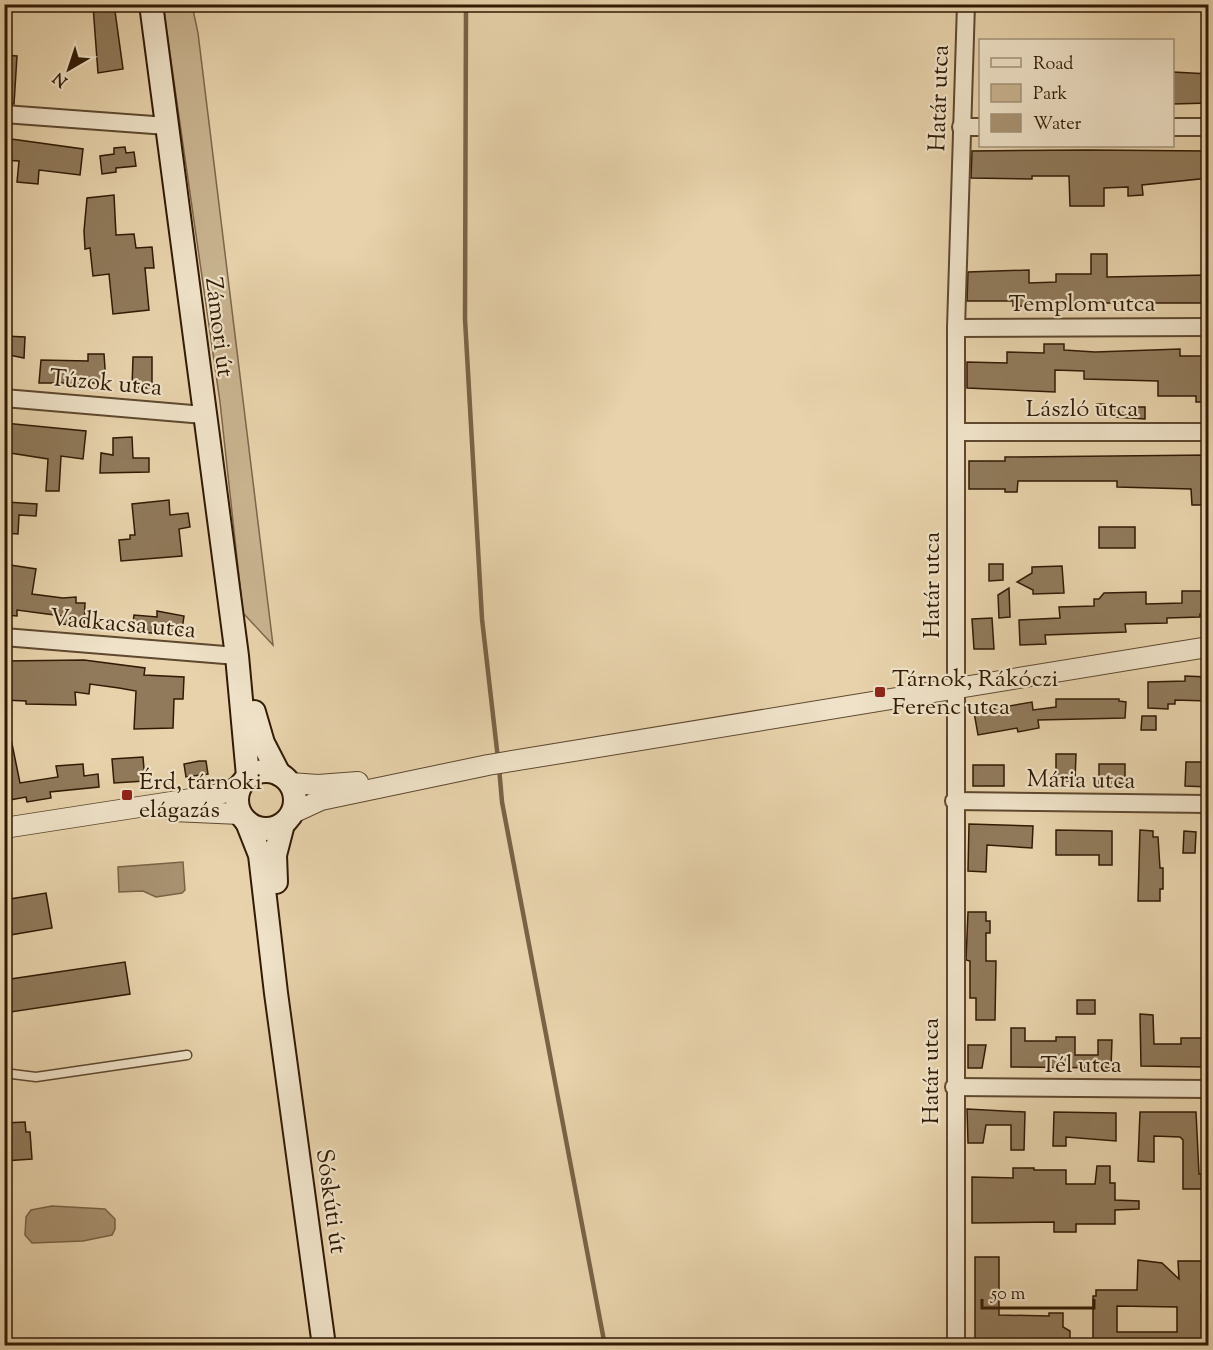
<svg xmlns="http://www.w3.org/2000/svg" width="1213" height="1350" font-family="'Sorts Mill Goudy',serif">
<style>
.green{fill:#c8b38f;stroke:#7c664a;stroke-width:1.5}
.water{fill:#a99372;stroke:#796346;stroke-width:1.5}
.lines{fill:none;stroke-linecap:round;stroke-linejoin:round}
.stream{stroke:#796346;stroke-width:4.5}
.building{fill:#907a5b;stroke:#311a04;stroke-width:1.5;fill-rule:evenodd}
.service-casing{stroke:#5e482e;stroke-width:11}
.minor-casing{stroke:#5e482e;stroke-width:20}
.tertiary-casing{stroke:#5e482e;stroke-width:22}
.secondary-casing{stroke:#311a04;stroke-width:26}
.service{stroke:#efe2c8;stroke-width:8}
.minor{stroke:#efe2c8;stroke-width:16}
.tertiary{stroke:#efe2c8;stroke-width:20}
.secondary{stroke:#efe2c8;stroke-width:22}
.poi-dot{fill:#8f2418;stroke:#efe2c8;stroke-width:2}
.labels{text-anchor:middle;stroke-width:4.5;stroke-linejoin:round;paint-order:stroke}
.street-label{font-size:24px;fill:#311a04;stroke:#efe2c8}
.poi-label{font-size:24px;fill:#311a04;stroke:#efe2c8;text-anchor:start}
</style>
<rect width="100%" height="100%" fill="#e7d2ab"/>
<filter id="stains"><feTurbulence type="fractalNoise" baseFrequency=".00333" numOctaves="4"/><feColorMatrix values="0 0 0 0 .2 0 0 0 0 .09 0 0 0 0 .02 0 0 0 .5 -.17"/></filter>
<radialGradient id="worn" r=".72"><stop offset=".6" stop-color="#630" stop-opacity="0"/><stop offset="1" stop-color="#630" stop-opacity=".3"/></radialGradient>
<!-- green -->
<polygon class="green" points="163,5 192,5 198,33 273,645 243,613 220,402"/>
<!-- water -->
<g class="water">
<polygon points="183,862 185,890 182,893 156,897 143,891 119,892 118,867"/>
<polygon points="52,1206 105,1209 115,1219 115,1229 112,1235 83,1241 32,1243 25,1235 26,1217 31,1210"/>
</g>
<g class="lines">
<!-- stream -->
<g class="stream">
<polyline points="466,4 465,319 482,619 498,759"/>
<polyline points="499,767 502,802 605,1346"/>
</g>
</g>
<!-- building -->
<g class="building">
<polygon points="106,4 114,4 123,69 98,73 93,6"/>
<polygon points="4,55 17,56 14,104 4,104"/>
<polygon points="1173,72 1209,74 1209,103 1173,104"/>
<polygon points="4,138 83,149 80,175 39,170 38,184 17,182 19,161 4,160"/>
<polygon points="125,147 126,153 134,152 136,166 116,168 116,172 102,174 100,156 114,154 114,148"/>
<polygon points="1089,150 1209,151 1209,178 1142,185 1143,195 1128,196 1128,187 1104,188 1104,206 1070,206 1069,176 1032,176 1032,179 971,178 972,151"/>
<polygon points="114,195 116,235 134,234 136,248 152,247 154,268 145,268 149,310 113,314 109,274 93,276 90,248 85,249 84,231 87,198"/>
<polygon points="1091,254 1107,254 1107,277 1209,275 1209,303 1029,303 1029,306 1013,306 1013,301 967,301 968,272 1029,270 1029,283 1056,282 1056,274 1091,274"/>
<polygon points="4,336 25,337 24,358 4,354"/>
<polygon points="1044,344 1064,344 1064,350 1095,352 1180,349 1180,356 1209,356 1209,402 1196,402 1196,396 1158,396 1158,381 1084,379 1084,371 1055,370 1055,392 967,388 967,362 1007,363 1007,352 1044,353"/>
<polygon points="88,354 104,354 106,383 39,383 41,360 88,361"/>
<polygon points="133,357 152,357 152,388 132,388"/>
<polygon points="1097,404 1104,404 1130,416 1130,407 1145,407 1145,419 1097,416"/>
<polygon points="4,423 86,431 83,459 61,456 59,491 46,491 48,459 4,452"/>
<polygon points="132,437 133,458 149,458 149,472 100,473 101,453 113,455 113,438"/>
<polygon points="1209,455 1209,505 1192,505 1191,489 1117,487 1117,481 1018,481 1017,492 1005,492 1005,489 969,489 969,461 1005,461 1005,457"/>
<polygon points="169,500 170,515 188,513 190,527 179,529 182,556 121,561 119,540 130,539 130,535 135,535 132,504"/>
<polygon points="6,502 37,504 36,516 19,515 18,534 4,533"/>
<rect x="1099" y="527" width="36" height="21"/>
<polygon points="989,564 1003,564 1003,580 989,581"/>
<polygon points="10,565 36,569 32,594 63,598 76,597 76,603 85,603 84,626 62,624 62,616 17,610 17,616 5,615 4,568 10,569"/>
<polygon points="1062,566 1064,593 1033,594 1033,590 1017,582 1032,573 1032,567"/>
<polygon points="1009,588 1010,617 999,618 998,595"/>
<polygon points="1182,591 1209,591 1206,614 1200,614 1200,617 1167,618 1167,623 1125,624 1126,632 1045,635 1046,644 1020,645 1019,620 1060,618 1059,607 1094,606 1094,599 1099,599 1104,593 1146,592 1146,604 1182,603"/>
<polygon points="157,611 184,616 181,636 132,631 134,615 157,617"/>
<polygon points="992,618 994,649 974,649 972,619"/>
<polygon points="84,660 145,668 144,675 184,677 183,699 174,699 173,728 134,729 136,691 119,688 90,684 89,694 75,692 76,705 26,704 26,701 4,700 4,661"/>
<polygon points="1185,676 1208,677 1208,701 1175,700 1175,704 1168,704 1168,709 1148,708 1148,682 1185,681"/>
<polygon points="1056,699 1119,699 1119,701 1126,702 1125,718 1038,720 1039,728 1018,732 1017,728 978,735 974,712 1032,702 1033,710 1056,707"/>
<polygon points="1142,716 1156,716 1156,730 1141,730"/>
<polygon points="4,734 10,734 20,783 58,777 56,766 83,764 84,776 98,774 99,787 50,792 51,798 27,802 26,797 4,801"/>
<polygon points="1056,754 1076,754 1075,781 1056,781"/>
<polygon points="143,757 145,781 114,783 112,759"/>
<polygon points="199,761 206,761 208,774 186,777 184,764"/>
<polygon points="1186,762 1209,762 1209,787 1185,786"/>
<polygon points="1099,764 1125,764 1125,783 1099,786"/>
<rect x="973" y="765" width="31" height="21"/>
<polygon points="969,824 1033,826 1032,848 987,845 986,872 968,871"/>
<polygon points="1056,830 1112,831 1112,865 1099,865 1099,855 1056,855"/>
<polygon points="1140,830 1153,831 1153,837 1158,837 1160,868 1163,868 1163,889 1160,889 1160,901 1138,901"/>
<polygon points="1184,831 1196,832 1195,853 1183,853"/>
<polygon points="46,893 52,928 4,936 4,900"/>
<polygon points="968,912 986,912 986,921 990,921 990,933 986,933 986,961 996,961 995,1020 976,1020 976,998 970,998 970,961 966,960"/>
<polygon points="125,962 130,994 4,1013 4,980"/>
<rect x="1077" y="1000" width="18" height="14"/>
<polygon points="1140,1014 1153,1015 1154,1044 1181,1044 1181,1038 1206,1038 1206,1067 1141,1066"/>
<polygon points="1011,1028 1025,1028 1025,1041 1056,1041 1056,1037 1075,1037 1075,1055 1098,1055 1098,1040 1112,1040 1111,1068 1011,1067"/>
<polygon points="968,1045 986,1045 982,1068 968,1068"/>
<polygon points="967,1109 1025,1112 1024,1150 1011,1150 1011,1125 986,1125 983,1143 968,1143"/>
<polygon points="1054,1112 1116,1113 1116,1141 1066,1137 1066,1146 1053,1146"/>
<polygon points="1140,1112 1196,1112 1199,1174 1209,1174 1209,1189 1183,1189 1183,1140 1180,1137 1154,1136 1154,1162 1138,1161"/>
<polygon points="25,1122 26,1132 30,1132 32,1159 4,1161 4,1123"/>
<polygon points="1097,1166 1110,1166 1110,1183 1115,1183 1115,1200 1139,1201 1139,1209 1115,1210 1115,1224 1076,1224 1076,1232 1054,1232 1054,1222 972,1223 972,1177 1013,1178 1013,1168 1034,1168 1034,1170 1066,1170 1066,1184 1095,1184"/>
<polygon points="975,1257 999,1257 999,1315 1049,1316 1049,1313 1063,1313 1063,1327 1070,1331 1070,1346 975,1345"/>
<path d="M1138,1260L1162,1263L1179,1279L1178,1261H1209V1279H1204V1295H1201L1202,1322H1206V1346H1096V1341H1093V1296H1096V1290H1137ZM1117,1306L1177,1307V1332H1117Z"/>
</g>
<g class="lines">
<defs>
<polyline id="service" points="4,1073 36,1077 187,1055"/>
<g id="minor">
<polyline points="4,114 167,126"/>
<polyline points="961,127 980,127"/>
<polyline points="1172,127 1208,127"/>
<polyline points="956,328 1208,327"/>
<polyline points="4,398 204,415"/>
<polyline points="956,432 1208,432"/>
<polyline points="4,637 237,656"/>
<polyline points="954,801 1208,804"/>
<polyline points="954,1087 1208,1089"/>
<polyline points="956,1346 956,328 966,4"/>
</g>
<g id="tertiary">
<polyline points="290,783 318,785 358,782"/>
<polyline points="173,811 240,814"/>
<polyline points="293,813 321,800 488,765 1208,647"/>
<polyline points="4,828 210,796 227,792 241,784"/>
</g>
<g id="secondary">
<polyline points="151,4 237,656 248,776"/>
<polyline points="254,712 263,743 279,774"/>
<circle cx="266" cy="800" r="29"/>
<polyline points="247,822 260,855 276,993 324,1346"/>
<polyline points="276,882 275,855 283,824"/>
</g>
</defs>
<!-- service casing -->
<use href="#service" class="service-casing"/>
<!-- minor casing -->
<use href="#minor" class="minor-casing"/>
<!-- tertiary casing -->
<use href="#tertiary" class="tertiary-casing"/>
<!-- secondary casing -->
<use href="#secondary" class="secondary-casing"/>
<!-- service -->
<use href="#service" class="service"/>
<!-- minor -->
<use href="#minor" class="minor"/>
<!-- tertiary -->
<use href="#tertiary" class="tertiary"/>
<!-- secondary -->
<use href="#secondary" class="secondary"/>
</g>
<!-- markers -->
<g class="poi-dot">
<rect x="874" y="686" width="12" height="12" rx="3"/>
<rect x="121" y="789" width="12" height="12" rx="3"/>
</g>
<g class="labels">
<!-- street labels -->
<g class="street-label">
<text transform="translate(938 98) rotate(-88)" y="8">Határ utca</text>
<text x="1082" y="311">Templom utca</text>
<text transform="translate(220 327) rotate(83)" y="8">Zámori út</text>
<text transform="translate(106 382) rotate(5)" y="8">Túzok utca</text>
<text x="1082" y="416">László utca</text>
<text transform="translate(931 585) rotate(-90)" y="8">Határ utca</text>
<text transform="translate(123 623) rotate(5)" y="8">Vadkacsa utca</text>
<text transform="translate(1081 779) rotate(1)" y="8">Mária utca</text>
<text x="1081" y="1072">Tél utca</text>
<text transform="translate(930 1071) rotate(-90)" y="8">Határ utca</text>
<text transform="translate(332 1201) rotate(82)" y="8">Sóskúti út</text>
</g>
<!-- poi labels -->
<g class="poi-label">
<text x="892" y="686">Tárnok, Rákóczi<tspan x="892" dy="28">Ferenc utca</tspan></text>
<text x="139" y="789">Érd, tárnoki<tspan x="139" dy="28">elágazás</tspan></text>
</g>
</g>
<!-- margin -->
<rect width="1213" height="1350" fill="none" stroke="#e7d2ab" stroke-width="24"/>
<rect x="6" y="6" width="1201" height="1338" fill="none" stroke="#311a04" stroke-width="3"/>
<rect x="12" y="12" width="1189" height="1326" fill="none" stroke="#311a04" stroke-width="1.5"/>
<!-- legend -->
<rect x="979" y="39" width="195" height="108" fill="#efe2c8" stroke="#a3927a" stroke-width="1.5"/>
<rect x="991" y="58" width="30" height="9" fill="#efe2c8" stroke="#a3927a" stroke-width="1.5"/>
<text x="1033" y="69" font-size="18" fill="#311a04">Road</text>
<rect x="991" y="84" width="30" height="18" fill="#c8b38f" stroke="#a3927a" stroke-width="1.5"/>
<text x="1033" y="99" font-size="18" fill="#311a04">Park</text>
<rect x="991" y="114" width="30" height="18" fill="#a99372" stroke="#a3927a" stroke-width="1.5"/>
<text x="1033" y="129" font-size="18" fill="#311a04">Water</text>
<!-- north arrow -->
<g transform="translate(69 69) rotate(219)" stroke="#efe2c8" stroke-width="4.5" paint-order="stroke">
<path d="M0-4.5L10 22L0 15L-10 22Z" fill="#311a04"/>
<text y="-9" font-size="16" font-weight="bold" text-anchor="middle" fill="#311a04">N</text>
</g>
<!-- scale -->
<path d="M982 1299v9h112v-9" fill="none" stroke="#311a04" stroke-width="3"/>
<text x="991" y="1299" font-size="18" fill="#311a04" stroke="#efe2c8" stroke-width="4.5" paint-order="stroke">50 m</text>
<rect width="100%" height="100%" filter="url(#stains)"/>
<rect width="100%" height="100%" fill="url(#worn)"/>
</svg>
